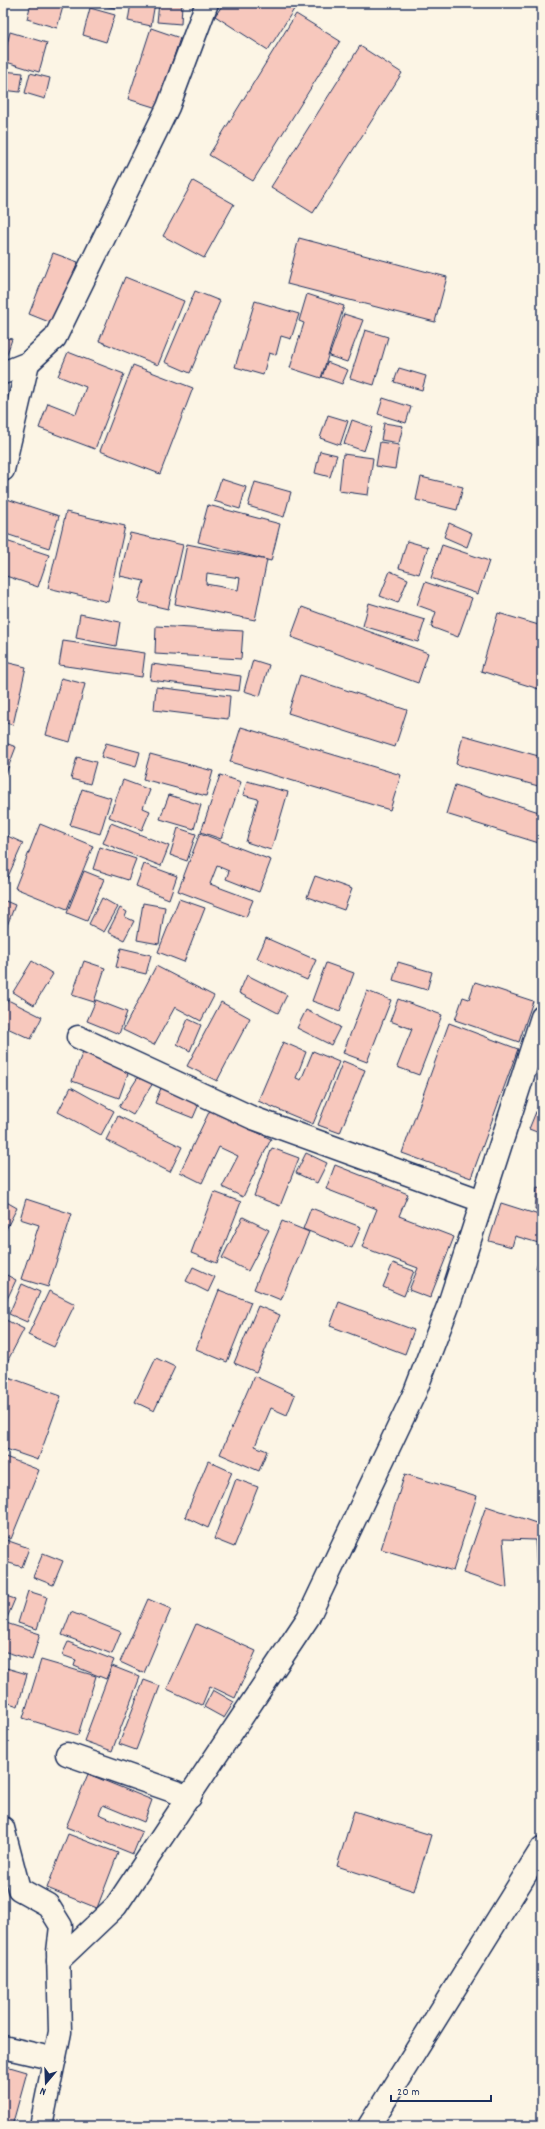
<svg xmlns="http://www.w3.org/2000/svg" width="545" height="2129" font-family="Dekko,sans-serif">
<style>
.building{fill:#f7c8bd;stroke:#1b2f5e;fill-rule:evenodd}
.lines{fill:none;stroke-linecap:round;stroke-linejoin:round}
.street-casing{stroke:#1b2f5e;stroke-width:25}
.street{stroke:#fcf5e5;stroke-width:22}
</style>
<rect width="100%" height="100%" fill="#fcf5e5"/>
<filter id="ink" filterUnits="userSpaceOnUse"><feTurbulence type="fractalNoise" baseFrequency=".025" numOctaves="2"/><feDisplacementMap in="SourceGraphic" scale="8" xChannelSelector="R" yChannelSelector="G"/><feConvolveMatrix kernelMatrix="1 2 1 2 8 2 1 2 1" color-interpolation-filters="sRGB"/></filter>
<g filter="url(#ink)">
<!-- building -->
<g class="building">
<polygon points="3,3 9,3 3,22"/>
<polygon points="31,3 64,3 57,28 27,19"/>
<polygon points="85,3 116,3 115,8"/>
<polygon points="131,3 155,3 151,26 128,21"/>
<polygon points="159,3 182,3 181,24 157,22"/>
<polygon points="224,3 298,3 268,50 215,16"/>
<polygon points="90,8 115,15 106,42 83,35"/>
<polygon points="296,14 340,41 253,181 209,155"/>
<polygon points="151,28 180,38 157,108 128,99"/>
<polygon points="10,32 47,43 39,72 3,61"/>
<polygon points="360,46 402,73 313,213 271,187"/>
<polygon points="3,71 23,73 20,92 3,90"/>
<polygon points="30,73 50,78 45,99 25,93"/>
<polygon points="193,181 234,204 204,258 163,236"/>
<polygon points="299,238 447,277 435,322 287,284"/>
<polygon points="53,253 78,262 54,324 29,314"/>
<polygon points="125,277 184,301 158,365 99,341"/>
<polygon points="195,291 220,301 190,373 165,362"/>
<polygon points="307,294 344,306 321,378 290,368 304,323 299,321"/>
<polygon points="255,301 299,314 291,339 281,336 276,355 269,353 263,375 235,367"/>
<polygon points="344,314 363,320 347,362 329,356"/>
<polygon points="365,330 388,337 374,385 350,378"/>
<polygon points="3,337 12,339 4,363 3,363"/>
<polygon points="68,352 124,374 95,449 39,428 48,403 76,414 86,387 58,376"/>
<polygon points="327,362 348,370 342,384 322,377"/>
<polygon points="133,365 193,388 160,474 100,451"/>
<polygon points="399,368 426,376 422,390 394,382"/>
<polygon points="383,398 411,407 406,423 378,414"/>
<polygon points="328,415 348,421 340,445 320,438"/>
<polygon points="352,420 372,427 364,451 344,444"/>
<polygon points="384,423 403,426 399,443 381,440"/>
<polygon points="380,442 399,445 395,469 376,466"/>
<polygon points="320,451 337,455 330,477 315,473"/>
<polygon points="343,454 373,458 368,495 339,491"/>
<polygon points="421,477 463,487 457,510 416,500"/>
<polygon points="221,479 246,487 240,509 214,501"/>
<polygon points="255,482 291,492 284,517 248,506"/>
<polygon points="7,499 59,516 49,548 3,533 3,512"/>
<polygon points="208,505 280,524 271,561 198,542"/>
<polygon points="66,512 125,526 108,602 48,588"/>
<polygon points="449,523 472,533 467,547 444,537"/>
<polygon points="130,533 183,545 168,609 138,602 144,581 120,576"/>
<polygon points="3,540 49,555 38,587 3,575"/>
<polygon points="407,541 428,547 419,574 399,568"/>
<path d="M187,544L267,560L255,620L175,604ZM207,573L240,578L238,590L206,584Z"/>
<polygon points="442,545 489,561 478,594 431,578"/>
<polygon points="390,571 408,579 398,603 380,596"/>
<polygon points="425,582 472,598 458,637 431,627 436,612 417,605"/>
<polygon points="369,603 425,620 418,642 363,626"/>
<polygon points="302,607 428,653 418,683 291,637"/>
<polygon points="498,613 542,626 542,690 481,671"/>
<polygon points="80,614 120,622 116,646 76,638"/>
<polygon points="156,626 243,631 241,659 155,654"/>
<polygon points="63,641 145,653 142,677 59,665"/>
<polygon points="253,660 269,665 260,696 244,691"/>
<polygon points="5,662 26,667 13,725 3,722 3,670"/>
<polygon points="152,664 241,676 239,691 150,680"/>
<polygon points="300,675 407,710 395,747 288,713"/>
<polygon points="61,678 85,684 70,742 46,735"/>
<polygon points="156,687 230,696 228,719 154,710"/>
<polygon points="241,727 401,775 390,810 230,762"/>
<polygon points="463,735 542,757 542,787 456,764"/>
<polygon points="3,742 16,747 3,781"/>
<polygon points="106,743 140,752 136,767 101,757"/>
<polygon points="150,754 213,771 206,796 143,779"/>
<polygon points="77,757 96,762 90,784 71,779"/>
<polygon points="220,775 241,782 221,839 201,832"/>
<polygon points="123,780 150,790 143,808 150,811 142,830 109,817"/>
<polygon points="247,781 288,792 271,850 246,842 258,799 243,795"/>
<polygon points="455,785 542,813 542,844 446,814"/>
<polygon points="82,789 111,798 100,834 70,825"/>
<polygon points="169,795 201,805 194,829 160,819"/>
<polygon points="111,823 169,846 161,866 103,843"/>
<polygon points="40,824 93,846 67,909 15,888"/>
<polygon points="178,828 196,834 187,861 170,855"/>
<polygon points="200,833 271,860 259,892 226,879 229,871 217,866 210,884 253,900 246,917 178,891"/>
<polygon points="3,834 23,843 6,881 3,880"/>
<polygon points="100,847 136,859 128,880 93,869"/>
<polygon points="144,864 177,876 169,899 136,886"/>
<polygon points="84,871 104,879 87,921 67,913"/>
<polygon points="315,876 352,889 344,910 307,897"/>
<polygon points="102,898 118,907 104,932 89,924"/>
<polygon points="179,899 205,908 184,962 158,952"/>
<polygon points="3,900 15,905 3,936"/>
<polygon points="143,903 165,907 159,944 137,940"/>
<polygon points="120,908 127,912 125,917 134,921 124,940 108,932"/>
<polygon points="266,938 316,960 307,980 257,958"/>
<polygon points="121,948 151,955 146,974 116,967"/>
<polygon points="32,961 53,974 34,1005 13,992"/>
<polygon points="84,961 105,968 94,1002 72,995"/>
<polygon points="398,962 432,972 427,990 393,980"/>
<polygon points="326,963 354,973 340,1011 312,1001"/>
<polygon points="156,966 214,996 201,1021 175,1007 154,1045 123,1030"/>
<polygon points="247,975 287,995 278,1013 239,993"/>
<polygon points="475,982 533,1001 519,1042 455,1020 463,997 469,999"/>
<polygon points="367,991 391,1000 367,1062 343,1053"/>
<polygon points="398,999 442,1015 419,1075 397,1067 412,1029 390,1021"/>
<polygon points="8,1000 42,1017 31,1039 3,1026 3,1009"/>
<polygon points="96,1000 127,1012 119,1034 87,1021"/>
<polygon points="221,1002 250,1018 217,1081 187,1066"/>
<polygon points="306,1010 340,1027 331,1045 297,1028"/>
<polygon points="188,1019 201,1025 190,1051 177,1044"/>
<polygon points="449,1023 518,1049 471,1178 402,1153"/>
<polygon points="283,1042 306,1052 296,1078 301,1080 313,1051 339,1062 313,1124 258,1101"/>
<polygon points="83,1051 130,1068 119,1098 72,1081"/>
<polygon points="343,1061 365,1070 340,1133 318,1125"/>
<polygon points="140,1074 153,1083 133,1115 119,1107"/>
<polygon points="71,1087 114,1111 101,1135 58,1112"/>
<polygon points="161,1088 199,1104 193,1118 155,1103"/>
<polygon points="540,1102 542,1103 542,1134 529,1129"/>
<polygon points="210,1110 271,1139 243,1197 222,1187 238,1156 219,1147 202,1183 180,1172"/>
<polygon points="118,1116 182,1147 170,1172 106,1140"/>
<polygon points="272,1148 299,1158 280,1206 254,1196"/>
<polygon points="306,1153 327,1163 317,1183 296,1173"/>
<polygon points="335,1165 408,1194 399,1216 454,1237 430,1298 409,1290 418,1268 362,1247 377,1209 326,1189"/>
<polygon points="537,1187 542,1188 542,1210 535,1209"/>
<polygon points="214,1192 241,1202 217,1263 191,1253"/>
<polygon points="26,1199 72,1214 48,1287 21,1279 39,1225 20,1219"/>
<polygon points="3,1200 17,1208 3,1235"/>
<polygon points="501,1203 542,1216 542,1244 515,1236 512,1247 489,1241"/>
<polygon points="311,1208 361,1227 352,1248 303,1229"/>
<polygon points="243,1217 269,1230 248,1271 222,1258"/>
<polygon points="282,1221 309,1232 281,1300 254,1289"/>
<polygon points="542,1249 542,1269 536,1268"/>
<polygon points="393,1263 414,1271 404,1296 383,1287"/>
<polygon points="193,1267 215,1277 208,1292 186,1281"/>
<polygon points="3,1273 16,1280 3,1308"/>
<polygon points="22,1284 40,1292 27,1322 9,1314"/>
<polygon points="219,1290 251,1302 227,1362 196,1349"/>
<polygon points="49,1291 75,1304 54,1347 28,1335"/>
<polygon points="339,1302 414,1330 405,1354 330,1326"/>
<polygon points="258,1306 280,1315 256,1372 234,1363"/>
<polygon points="6,1320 24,1329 6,1364 3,1362 3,1326"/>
<polygon points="156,1358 175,1367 154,1411 135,1402"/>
<polygon points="3,1375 61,1396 38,1460 3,1448"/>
<polygon points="254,1376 295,1395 287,1415 271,1408 255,1446 267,1451 259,1471 220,1454"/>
<polygon points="3,1456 39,1470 11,1539 3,1535"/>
<polygon points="208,1461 232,1472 208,1528 185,1517"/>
<polygon points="405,1474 477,1496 453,1571 381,1549"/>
<polygon points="236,1479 258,1487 234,1547 214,1539"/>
<polygon points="486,1506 542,1525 542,1604 539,1603 535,1540 503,1539 507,1588 463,1573"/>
<polygon points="3,1539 29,1548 22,1567 3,1561"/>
<polygon points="43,1553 63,1561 53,1585 33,1577"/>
<polygon points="28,1591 47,1597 37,1629 18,1623"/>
<polygon points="3,1595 15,1599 7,1618 3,1617"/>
<polygon points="148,1599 171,1609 144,1673 120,1662"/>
<polygon points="71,1612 121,1632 112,1654 62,1635"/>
<polygon points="3,1622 40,1634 32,1660 3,1651"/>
<polygon points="196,1624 256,1651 235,1698 210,1686 202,1705 167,1689"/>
<polygon points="68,1642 114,1660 106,1679 74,1666 76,1660 62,1655"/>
<polygon points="41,1660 96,1676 78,1735 23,1718"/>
<polygon points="112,1666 140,1677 112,1751 84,1741"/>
<polygon points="3,1667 27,1674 18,1706 3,1701"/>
<polygon points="144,1680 160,1686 136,1750 119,1744"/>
<polygon points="213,1690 234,1702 224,1718 204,1707"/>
<polygon points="88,1774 152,1800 144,1822 103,1805 99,1814 142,1832 133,1854 66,1827"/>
<polygon points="354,1811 431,1835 414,1891 337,1866"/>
<polygon points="68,1834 118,1853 97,1908 47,1888"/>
<polygon points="3,2065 27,2072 12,2126 3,2126"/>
</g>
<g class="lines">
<defs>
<g id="street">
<polyline points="3,373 28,363 55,338 168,107 207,3"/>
<polyline points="3,470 28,363"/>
<polyline points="78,1037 253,1118 482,1201"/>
<polyline points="67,1754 190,1797"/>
<polyline points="3,1828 19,1889 48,1905 61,1926 58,1952 60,2032 41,2126"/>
<polyline points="58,1961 116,1906 308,1618 415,1392 450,1301 542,1017"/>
<polyline points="3,2047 55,2059"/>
<polyline points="369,2126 542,1848"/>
</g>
</defs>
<!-- street casing -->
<use href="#street" class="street-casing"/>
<!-- street -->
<use href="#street" class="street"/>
</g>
</g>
<!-- margin -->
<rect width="545" height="2129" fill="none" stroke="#fcf5e5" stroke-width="16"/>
<rect x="8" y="8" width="529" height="2113" fill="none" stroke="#1b2f5e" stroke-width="1.5" filter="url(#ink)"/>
<!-- north arrow -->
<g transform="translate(46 2083) rotate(199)" stroke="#fcf5e5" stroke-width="3" paint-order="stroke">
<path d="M0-3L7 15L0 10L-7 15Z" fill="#1b2f5e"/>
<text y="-6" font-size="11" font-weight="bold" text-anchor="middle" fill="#1b2f5e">N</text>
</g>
<!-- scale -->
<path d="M391 2095v6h100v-6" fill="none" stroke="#1b2f5e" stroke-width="2"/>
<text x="397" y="2095" font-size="12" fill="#1b2f5e" stroke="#fcf5e5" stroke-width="3" paint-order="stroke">20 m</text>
</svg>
